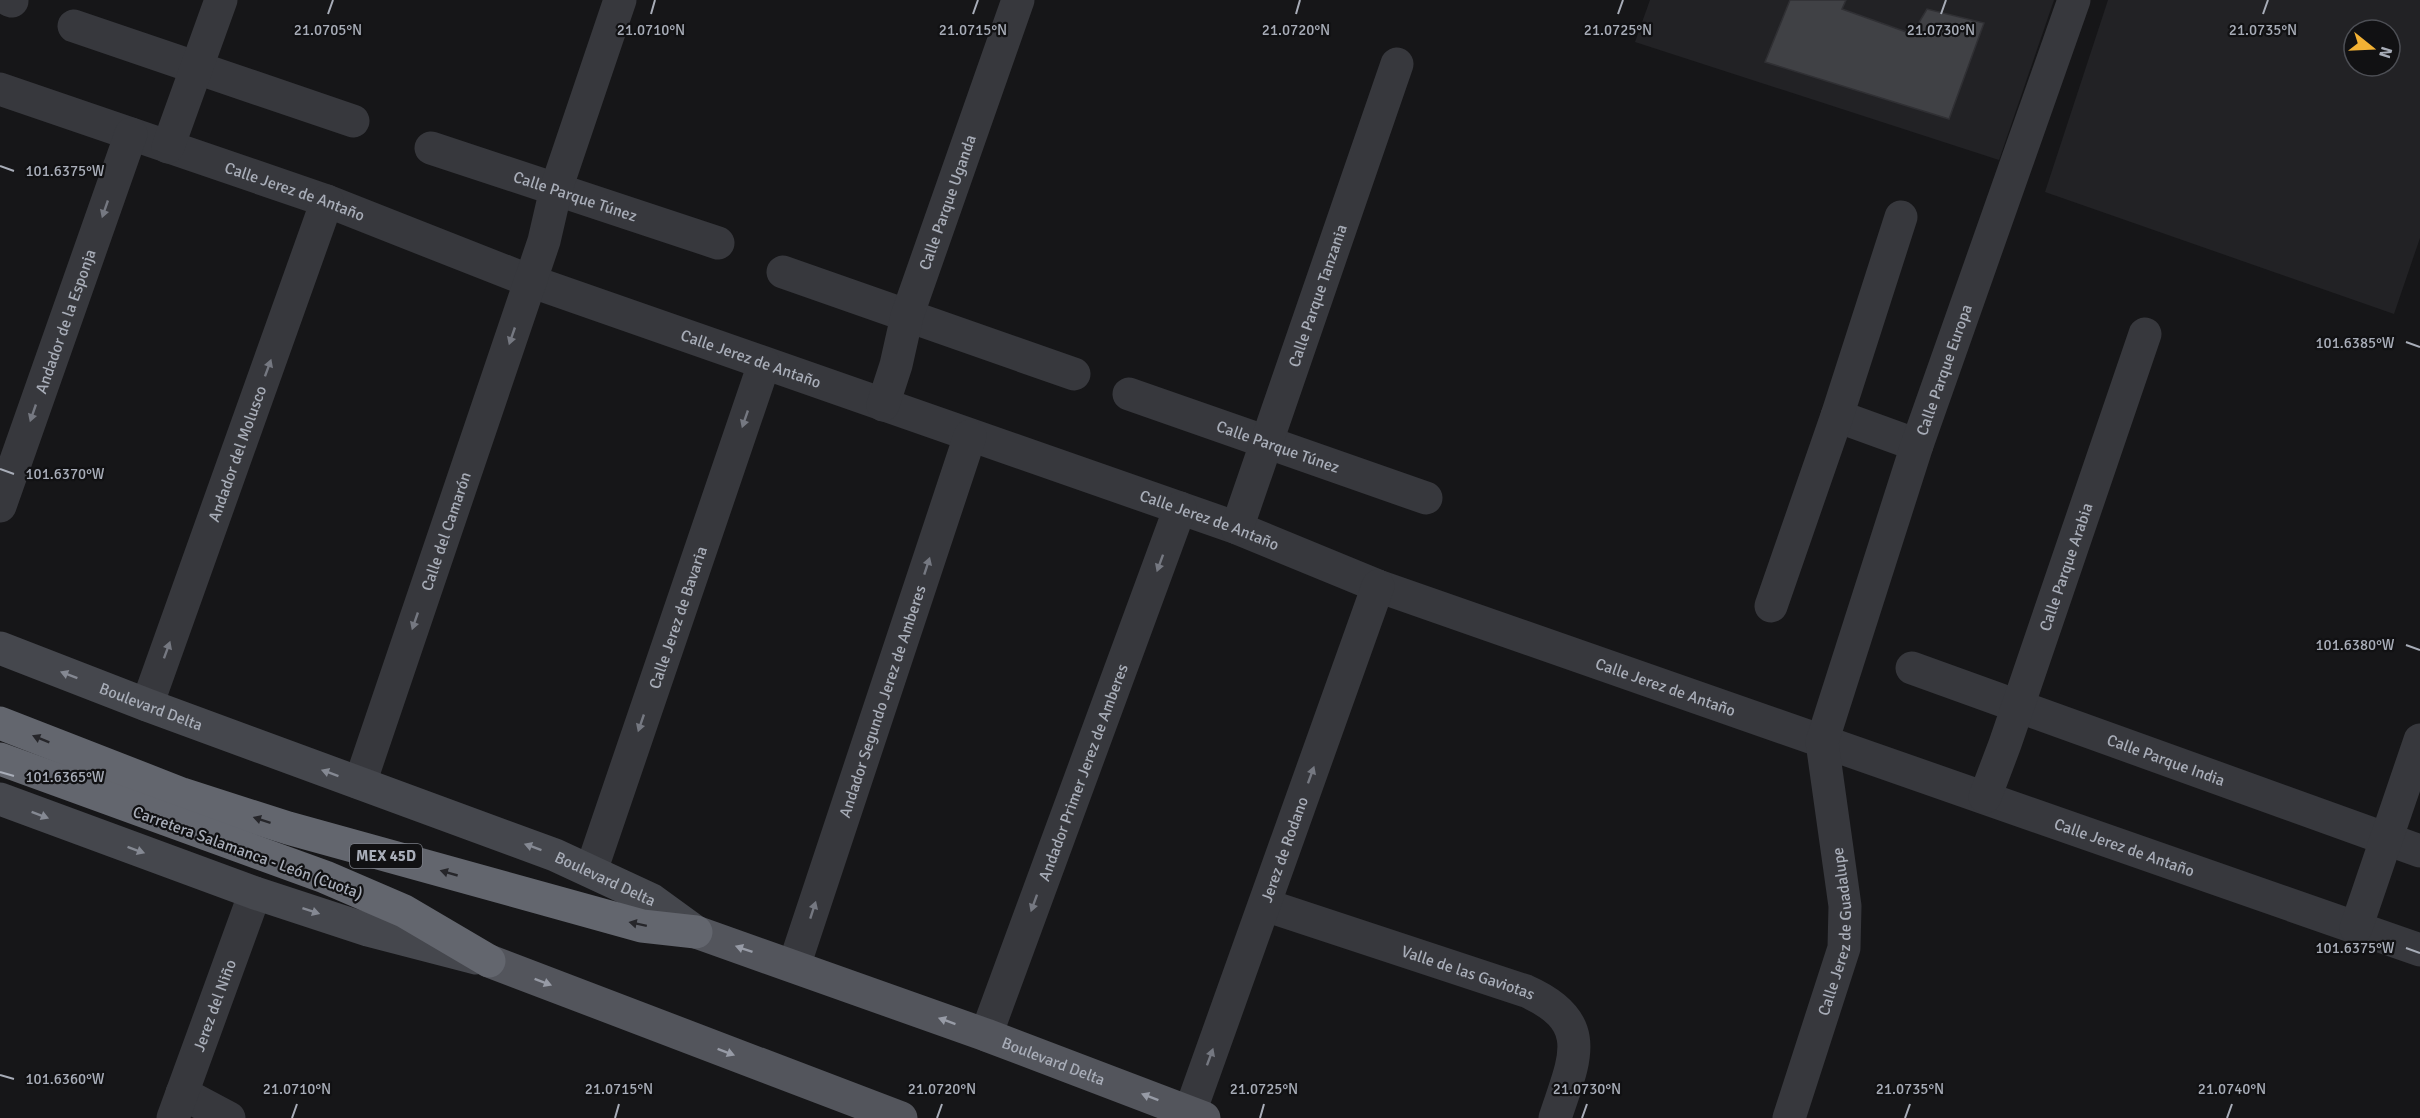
<svg xmlns="http://www.w3.org/2000/svg" width="2420" height="1118" font-family="Signika,sans-serif">
<style>
.built{fill:#222225;fill-rule:evenodd}
.building{fill:#404145;stroke:#303034;stroke-width:1.5}
.lines{fill:none;stroke-linecap:round;stroke-linejoin:round}
.minor{stroke:#37383d;stroke-width:33}
.secondary{stroke:#45474d;stroke-width:33}
.primary{stroke:#53555c;stroke-width:33}
.motorway{stroke:#63666e;stroke-width:33}
.oneway{fill:#757881}
.oneway2{fill:#858993}
.oneway3{fill:#26262a}
.oneway4{fill:#979ba6}
.ticks{fill:none;stroke:#a8adb8;stroke-width:2}
.labels{text-anchor:middle;stroke-width:4.5;stroke-linejoin:round;paint-order:stroke}
.shield{fill:#111113;stroke:#7b7e86;stroke-width:1.5}
.shield-label{font-size:15px;font-weight:bold;fill:#a8adb8}
.street-label{font-size:16px;fill:#a8adb8;stroke:#111113}
.ticks-label{font-size:15px;text-anchor:middle;fill:#a8adb8;stroke:#111113;stroke-width:4.5;stroke-linejoin:round;paint-order:stroke}
</style>
<rect width="100%" height="100%" fill="#161618"/>
<!-- built -->
<g class="built">
<polygon points="1650,0 2054,0 1999,160 1635,42"/>
<path d="M2108,0H2420V238L2394,314L2045,192ZM2354,30H2390V66H2354Z"/>
</g>
<!-- building -->
<polygon class="building" points="1790,0 1846,0 1842,9 1912,34 1927,9 1984,23 1949,119 1765,62"/>
<g class="lines">
<!-- minor -->
<g class="minor">
<polyline points="9,0 12,1"/>
<polyline points="74,26 353,121"/>
<path id="s1" d="M0,89L327,201L530,281L1237,528L1378,586L2420,950"/>
<polyline points="168,147 221,0"/>
<path id="s2" d="M431,148L718,243"/>
<polyline points="783,272 1074,374"/>
<path id="s3" d="M1129,394L1426,498"/>
<path id="s4" d="M883,405L896,365L907,316L1018,0"/>
<polyline points="1837,416 1917,445"/>
<path id="s5" d="M0,506L131,134"/>
<path id="s6" d="M1237,528L1397,64"/>
<polyline points="1771,606 1837,416 1901,217"/>
<path id="s7" d="M1912,668L2420,851"/>
<path id="s8" d="M147,705L327,201"/>
<path id="s9" d="M360,783L544,241L556,189L620,0"/>
<path id="s10" d="M1985,797L2005,744L2145,334"/>
<path id="s11" d="M591,871L764,364"/>
<path id="s12" d="M1265,905L1526,991C1596,1022 1574,1060 1555,1118"/>
<polyline points="2356,928 2420,740"/>
<path id="s13" d="M794,966L970,436"/>
<path id="s14" d="M986,1035L1180,508"/>
<polyline points="182,1093 229,1118"/>
<path id="s15" d="M1190,1112L1378,586"/>
<path id="s16" d="M173,1118L255,893"/>
<path id="s17" d="M1789,1118L1844,948L1845,906L1822,742L1917,445L2074,0"/>
</g>
<!-- secondary -->
<g class="secondary">
<path id="s18" d="M0,648L147,705L555,855L652,900L696,932"/>
<polyline points="0,799 255,893 368,930 476,958"/>
</g>
<!-- primary -->
<g class="primary">
<path id="s19" d="M696,932L986,1035L1204,1118"/>
<polyline points="489,961 901,1118"/>
</g>
<!-- motorway -->
<g class="motorway">
<polyline points="0,723 182,794 288,828 642,926 696,932"/>
<polyline points="0,759 325,877 404,911 489,961"/>
</g>
</g>
<!-- one-way arrows -->
<defs><path id="oneway-solid" d="M-6-.8H1V-3.2L6.5 0L1 3.2V.8H-6Z" transform="scale(1.5)"/></defs>
<g class="oneway">
<use href="#oneway-solid" transform="translate(105 209) rotate(109)"/>
<use href="#oneway-solid" transform="translate(512 336) rotate(109)"/>
<use href="#oneway-solid" transform="translate(268 368) rotate(-70)"/>
<use href="#oneway-solid" transform="translate(33 413) rotate(109)"/>
<use href="#oneway-solid" transform="translate(745 419) rotate(109)"/>
<use href="#oneway-solid" transform="translate(1160 563) rotate(110)"/>
<use href="#oneway-solid" transform="translate(927 566) rotate(-72)"/>
<use href="#oneway-solid" transform="translate(415 621) rotate(109)"/>
<use href="#oneway-solid" transform="translate(167 650) rotate(-70)"/>
<use href="#oneway-solid" transform="translate(641 723) rotate(109)"/>
<use href="#oneway-solid" transform="translate(1311 775) rotate(-70)"/>
<use href="#oneway-solid" transform="translate(1034 903) rotate(110)"/>
<use href="#oneway-solid" transform="translate(813 910) rotate(-72)"/>
<use href="#oneway-solid" transform="translate(1210 1057) rotate(-70)"/>
</g>
<g class="oneway2">
<use href="#oneway-solid" transform="translate(69 675) rotate(-159)"/>
<use href="#oneway-solid" transform="translate(330 773) rotate(-160)"/>
<use href="#oneway-solid" transform="translate(40 815) rotate(21)"/>
<use href="#oneway-solid" transform="translate(533 847) rotate(-160)"/>
<use href="#oneway-solid" transform="translate(136 850) rotate(20)"/>
<use href="#oneway-solid" transform="translate(311 911) rotate(18)"/>
</g>
<g class="oneway3">
<use href="#oneway-solid" transform="translate(41 739) rotate(-158)"/>
<use href="#oneway-solid" transform="translate(262 820) rotate(-162)"/>
<use href="#oneway-solid" transform="translate(449 873) rotate(-164)"/>
<use href="#oneway-solid" transform="translate(638 924) rotate(-168)"/>
</g>
<g class="oneway4">
<use href="#oneway-solid" transform="translate(744 949) rotate(-161)"/>
<use href="#oneway-solid" transform="translate(543 982) rotate(21)"/>
<use href="#oneway-solid" transform="translate(947 1021) rotate(-160)"/>
<use href="#oneway-solid" transform="translate(726 1052) rotate(21)"/>
<use href="#oneway-solid" transform="translate(1150 1097) rotate(-159)"/>
</g>
<!-- ticks -->
<path class="ticks" d="M328,14L333,0M651,14L655,0M973,14L978,0M1296,14L1300,0M1618,14L1623,0M1941,14L1946,0M2263,14L2268,0M0,166L14,171M2406,342L2420,347M0,469L14,474M2406,645L2420,650M0,772L14,776M2406,948L2420,953M0,1075L14,1079M292,1118L297,1104M615,1118L619,1104M937,1118L942,1104M1260,1118L1264,1104M1582,1118L1587,1104M1905,1118L1910,1104M2227,1118L2232,1104"/>
<g class="labels">
<!-- shield labels -->
<rect class="shield" x="350" y="844" width="72" height="24" rx="4.5"/>
<g class="shield-label">
<text x="386" y="861">MEX 45D</text>
</g>
<!-- street labels -->
<g class="street-label">
<text dy="6" stroke="none"><textPath href="#s1" startOffset="312">Calle Jerez de Antaño</textPath></text>
<text dy="6" stroke="none"><textPath href="#s2" startOffset="152">Calle Parque Túnez</textPath></text>
<text dy="6" stroke="none"><textPath href="#s4" startOffset="213">Calle Parque Uganda</textPath></text>
<text dy="6" stroke="none"><textPath href="#s6" startOffset="246">Calle Parque Tanzania</textPath></text>
<text dy="6" stroke="none"><textPath href="#s5" startOffset="196">Andador de la Esponja</textPath></text>
<text dy="6" stroke="none"><textPath href="#s1" startOffset="798">Calle Jerez de Antaño</textPath></text>
<text dy="6" stroke="none"><textPath href="#s17" startOffset="778">Calle Parque Europa</textPath></text>
<text dy="6" stroke="none"><textPath href="#s3" startOffset="158">Calle Parque Túnez</textPath></text>
<text dy="6" stroke="none"><textPath href="#s8" startOffset="267">Andador del Molusco</textPath></text>
<text dy="6" stroke="none"><textPath href="#s1" startOffset="1284">Calle Jerez de Antaño</textPath></text>
<text dy="6" stroke="none"><textPath href="#s9" startOffset="266">Calle del Camarón</textPath></text>
<text dy="6" stroke="none"><textPath href="#s10" startOffset="244">Calle Parque Arabia</textPath></text>
<text dy="6" stroke="none"><textPath href="#s11" startOffset="268">Calle Jerez de Bavaria</textPath></text>
<text dy="6" stroke="none"><textPath href="#s1" startOffset="1770">Calle Jerez de Antaño</textPath></text>
<text dy="6" stroke="none"><textPath href="#s13" startOffset="279">Andador Segundo Jerez de Amberes</textPath></text>
<text dy="6" stroke="none"><textPath href="#s18" startOffset="162">Boulevard Delta</textPath></text>
<text dy="6" stroke="none"><textPath href="#s7" startOffset="270">Calle Parque India</textPath></text>
<text dy="6" stroke="none"><textPath href="#s14" startOffset="280">Andador Primer Jerez de Amberes</textPath></text>
<text dy="6" stroke="none"><textPath href="#s1" startOffset="2256">Calle Jerez de Antaño</textPath></text>
<text dy="6" stroke="none"><textPath href="#s15" startOffset="279">Jerez de Rodano</textPath></text>
<text transform="translate(248 852) rotate(20)" y="6">Carretera Salamanca - León (Cuota)</text>
<text dy="6" stroke="none"><textPath href="#s18" startOffset="648">Boulevard Delta</textPath></text>
<text dy="6" stroke="none"><textPath href="#s17" startOffset="194">Calle Jerez de Guadalupe</textPath></text>
<text dy="6" stroke="none"><textPath href="#s12" startOffset="214">Valle de las Gaviotas</textPath></text>
<text dy="6" stroke="none"><textPath href="#s16" startOffset="120">Jerez del Niño</textPath></text>
<text dy="6" stroke="none"><textPath href="#s19" startOffset="380">Boulevard Delta</textPath></text>
</g>
</g>
<g class="ticks-label">
<text x="328" y="35">21.0705°N</text>
<text x="651" y="35">21.0710°N</text>
<text x="973" y="35">21.0715°N</text>
<text x="1296" y="35">21.0720°N</text>
<text x="1618" y="35">21.0725°N</text>
<text x="1941" y="35">21.0730°N</text>
<text x="2263" y="35">21.0735°N</text>
<text x="65" y="176">101.6375°W</text>
<text x="2355" y="348">101.6385°W</text>
<text x="65" y="479">101.6370°W</text>
<text x="2355" y="650">101.6380°W</text>
<text x="65" y="782">101.6365°W</text>
<text x="2355" y="953">101.6375°W</text>
<text x="65" y="1084">101.6360°W</text>
<text x="297" y="1094">21.0710°N</text>
<text x="619" y="1094">21.0715°N</text>
<text x="942" y="1094">21.0720°N</text>
<text x="1264" y="1094">21.0725°N</text>
<text x="1587" y="1094">21.0730°N</text>
<text x="2232" y="1094">21.0740°N</text>
<text x="1910" y="1094">21.0735°N</text>
</g>
<!-- north arrow -->
<g transform="translate(2372 48) rotate(108)"><circle r="28" fill="#111113" stroke="#4d4f55" stroke-width="1.5"/>
<path d="M0-4.5L10 22L0 15L-10 22Z" fill="#f2b134"/>
<text y="-9" font-size="16" font-weight="bold" text-anchor="middle" fill="#a8adb8">N</text>
</g>
</svg>
